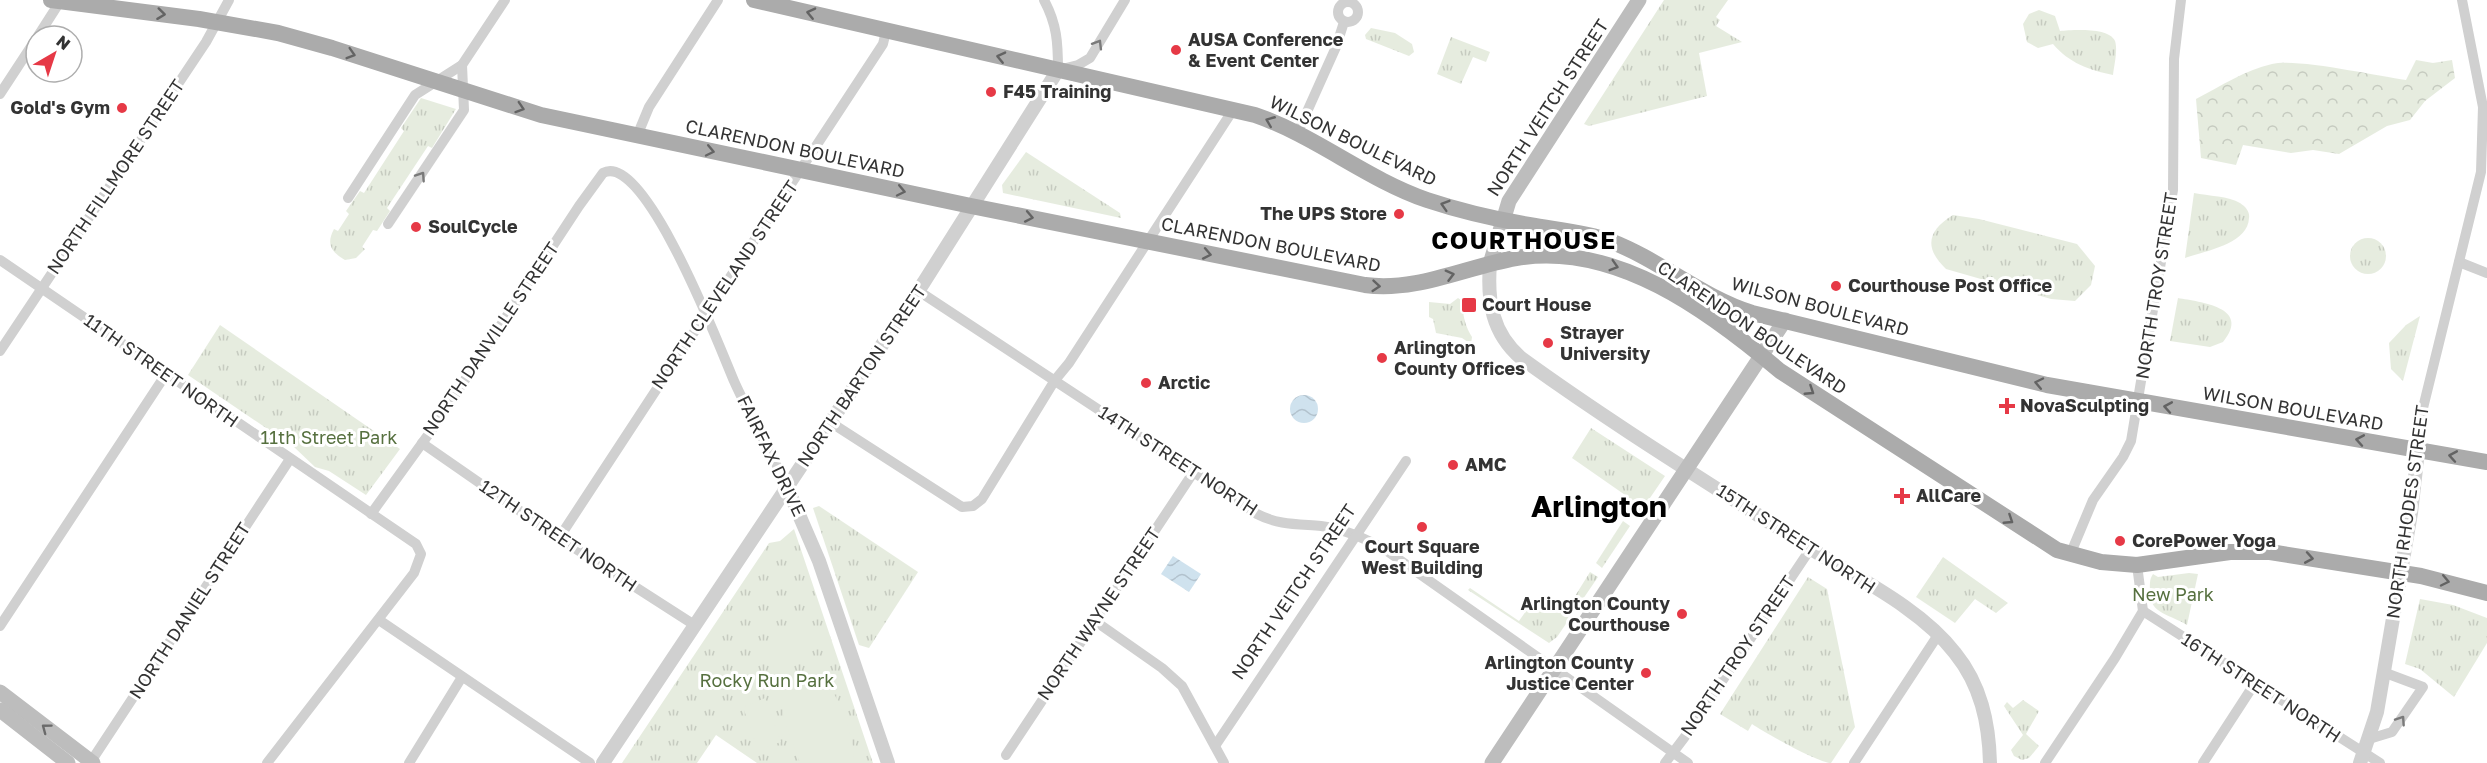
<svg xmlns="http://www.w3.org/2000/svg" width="2487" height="763" font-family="'Golos Text',sans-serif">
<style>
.grass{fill:url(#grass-tufts)}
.forest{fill:url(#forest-crowns)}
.garden{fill:#e6ecdf}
.water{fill:url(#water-waves)}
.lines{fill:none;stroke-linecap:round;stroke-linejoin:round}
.minor{stroke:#d0d0d0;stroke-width:10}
.tertiary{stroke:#d0d0d0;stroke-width:14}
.secondary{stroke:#bdbdbd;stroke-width:15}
.primary{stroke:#ababab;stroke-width:16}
.oneway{stroke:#636363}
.oneway2{stroke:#7a7a7a}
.oneway3{stroke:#6a6a6a}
.poi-dot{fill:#e63946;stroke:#fff;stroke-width:2}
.labels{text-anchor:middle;stroke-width:6;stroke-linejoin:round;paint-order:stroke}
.poi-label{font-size:18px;font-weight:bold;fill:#333;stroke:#fff;text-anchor:start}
.street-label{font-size:18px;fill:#333;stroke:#fff}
.park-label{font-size:18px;fill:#56703f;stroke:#fff}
.district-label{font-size:24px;font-weight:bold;letter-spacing:1.5px;fill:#000;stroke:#fff}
.town-label{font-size:30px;font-weight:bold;fill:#000;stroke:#fff}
</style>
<defs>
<pattern id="grass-tufts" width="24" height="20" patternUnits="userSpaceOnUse" patternTransform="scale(1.5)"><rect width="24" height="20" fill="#e6ecdf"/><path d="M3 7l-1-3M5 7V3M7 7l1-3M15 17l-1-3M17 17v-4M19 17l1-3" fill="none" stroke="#c6cbc0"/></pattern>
<pattern id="forest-crowns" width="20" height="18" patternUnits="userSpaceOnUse" patternTransform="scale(1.5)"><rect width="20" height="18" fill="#e6ecdf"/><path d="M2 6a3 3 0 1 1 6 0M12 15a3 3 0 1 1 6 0" fill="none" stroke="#c6cbc0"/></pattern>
<pattern id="water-waves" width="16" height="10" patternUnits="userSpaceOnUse" patternTransform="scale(1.5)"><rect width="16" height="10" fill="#cfe2ee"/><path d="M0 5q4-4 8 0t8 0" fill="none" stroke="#b2c2cd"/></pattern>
</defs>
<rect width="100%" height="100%" fill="#fff"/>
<!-- grass -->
<g class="grass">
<polygon points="1664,0 1728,0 1716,17 1720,20 1716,26 1742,42 1699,53 1707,96 1589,126 1584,124"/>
<path d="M2039,10L2055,16L2060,31C2072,30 2109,27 2115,41C2118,50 2114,66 2113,75C2089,70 2069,63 2053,44L2038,48L2027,42L2023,24L2029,14Z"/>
<polygon points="1371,28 1395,33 1412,44 1414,52 1409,56 1366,39 1365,35"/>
<polygon points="1451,37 1490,52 1486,62 1473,57 1461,84 1437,74"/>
<path d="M421,98L456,109L432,148L428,146L387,208L390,211L377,231L373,230L362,247L365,249L356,258L345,260C331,252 326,244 334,229L338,231L349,214L346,211L360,191L364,193L404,131L401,128Z"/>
<polygon points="1026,152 1120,213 1121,218 1003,193 1002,185"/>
<path d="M2194,193C2208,196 2229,196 2240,203C2246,207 2250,212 2249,218C2248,244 2205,251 2185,258Z"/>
<path d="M1953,215L1979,219L2077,244L2095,266L2091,285L2075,301L2051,299L1946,269C1924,248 1927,231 1953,215Z"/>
<circle cx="2368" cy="256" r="18"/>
<path d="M1458,298L1464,302C1461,313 1466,328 1472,337L1471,344L1462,338L1436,333L1433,319L1429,317V302L1450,304Z"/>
<path d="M2178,298C2200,302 2252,307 2223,342L2210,347L2170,341Z"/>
<polygon points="2420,316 2403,381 2391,369 2389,343 2406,325"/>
<polygon points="220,325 400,449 366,495 329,471 315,467 294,447 188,375"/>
<polygon points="1591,428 1665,476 1639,514 1624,504 1628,497 1572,458"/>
<polygon points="819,506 918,572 869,648 859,645 813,508"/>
<polygon points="1623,521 1630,526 1602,568 1596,563"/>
<polygon points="794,529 873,763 757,763 716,735 697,763 622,763 769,543 780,541"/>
<polygon points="1943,557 2008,603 1996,613 1975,599 1955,623 1916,597"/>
<polygon points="1590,572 1598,577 1557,637 1549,643 1468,590 1470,588 1519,621 1535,598 1552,609 1567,609"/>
<path d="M2189,573L2198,574L2187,625C2172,615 2149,614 2150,592C2150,585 2149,580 2153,574L2158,577Z"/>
<path d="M1808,577L1827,589L1855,727L1831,763C1819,763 1765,733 1752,724L1748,731L1720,714Z"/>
<polygon points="2420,599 2453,605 2487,618 2487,643 2454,697 2420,669 2405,664"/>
<polygon points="2023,700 2039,711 2026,734 2039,746 2029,758 2022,760 2014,756 2011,750 2023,735 2004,706 2007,702 2013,708"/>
</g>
<!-- forest -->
<path class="forest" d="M2416,60L2433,63L2452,60L2455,78L2425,101L2410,120L2387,126L2339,154L2313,150L2291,153L2243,145L2236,165L2201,158L2196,99C2221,86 2245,70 2272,64C2297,58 2376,76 2406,80Z"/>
<!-- garden -->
<g class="garden">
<polygon points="799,621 818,640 785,672 766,653"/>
<path d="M814,682C818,684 824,684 828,687C841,697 856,747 854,763H800L783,716L784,699L796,687Z"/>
<polygon points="765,698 781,742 758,750 743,707"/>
</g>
<!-- water -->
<g class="water">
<circle cx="1304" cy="409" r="14"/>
<polygon points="1173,556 1201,574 1189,592 1161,574"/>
</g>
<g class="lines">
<!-- minor -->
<g class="minor">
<path d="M1044,0C1057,24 1058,43 1058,70L1078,65L1090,58L1125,0"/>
<circle cx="1348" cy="12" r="10"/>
<polyline points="38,36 61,0"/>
<polyline points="0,94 36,39"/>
<polyline points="1297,134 1336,47 1344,22"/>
<polyline points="637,136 649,107 718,0"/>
<polyline points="348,198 415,95 462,65 505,0"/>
<polyline points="388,224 464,110 462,65"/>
<polyline points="0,260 416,544 421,554 414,573 267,763"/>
<polyline points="2459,262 2487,273"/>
<path d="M917,290L1257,514C1278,525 1297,524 1321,526C1344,529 1367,539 1387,551L1688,763"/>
<polyline points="0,351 206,42 229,0"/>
<polyline points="830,422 962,507 973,506 982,499 1055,380 1069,363 1233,110"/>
<polyline points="422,443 559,538 696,626"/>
<polyline points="2418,451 2417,433 2422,412 2481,172 2483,107 2462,0"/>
<path d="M371,514L436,424L579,206L603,173C645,150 721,351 734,381C750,417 771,451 787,487"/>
<polyline points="559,538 883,44 886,31"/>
<polyline points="2070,555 2093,500 2123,457 2131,441 2173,190 2174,59 2181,0"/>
<polyline points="2143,611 2380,763"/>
<polyline points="379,620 590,763"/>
<polyline points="1095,621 1162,668 1182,686 1224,763"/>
<polyline points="0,626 166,374"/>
<polyline points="2369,739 2392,732 2423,687 2383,672"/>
<polyline points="1215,746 1406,461"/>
<polyline points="1006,755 1193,473"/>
<polyline points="90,763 290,459"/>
<polyline points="409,763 462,677"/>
<polyline points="1665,763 1684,738 1811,548"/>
<polyline points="1854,763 1938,635"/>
<polyline points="2045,763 2115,658 2143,611 2137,565"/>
<polyline points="2203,763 2255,683"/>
</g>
<!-- tertiary -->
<g class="tertiary">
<path d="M1490,264C1487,301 1492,333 1521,358C1612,424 1710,484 1805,545C1853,576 1920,607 1955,653C1981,685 1989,723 1990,763"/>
<polyline points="787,487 819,561 888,763"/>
<polyline points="603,763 924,282 1058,70"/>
<polyline points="2360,763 2377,712 2411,513 2418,451"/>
</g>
<!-- secondary -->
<g class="secondary">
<polyline points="1490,264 1509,201 1639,0"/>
<polyline points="0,692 93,763"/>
<polyline points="0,710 68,763"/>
<polyline points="1492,763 1785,320"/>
</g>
<!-- primary -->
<g class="primary">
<path d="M51,0L199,19L278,33L332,48L541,115L971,206L1365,285C1417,292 1465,267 1516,258C1615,241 1709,311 1780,371L2057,550L2101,562L2137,565L2230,552H2270L2421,576L2487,593"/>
<path d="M754,0L1255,115C1316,136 1366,179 1427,200C1460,211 1495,219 1529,225C1556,230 1584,232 1610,241C1660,260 1701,297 1752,313L2047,385L2487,462"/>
</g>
</g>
<!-- one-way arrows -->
<defs><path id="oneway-chevron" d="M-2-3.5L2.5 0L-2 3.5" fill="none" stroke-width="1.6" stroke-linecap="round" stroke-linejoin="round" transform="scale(1.5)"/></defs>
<g class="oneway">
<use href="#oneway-chevron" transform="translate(811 13) rotate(-167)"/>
<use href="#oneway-chevron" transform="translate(161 14) rotate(7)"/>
<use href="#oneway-chevron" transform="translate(351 54) rotate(17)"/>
<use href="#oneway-chevron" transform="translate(1001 57) rotate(-167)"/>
<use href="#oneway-chevron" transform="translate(520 108) rotate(18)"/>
<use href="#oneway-chevron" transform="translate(1270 121) rotate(-158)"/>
<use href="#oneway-chevron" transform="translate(710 151) rotate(12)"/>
<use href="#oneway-chevron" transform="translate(901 191) rotate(12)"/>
<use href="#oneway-chevron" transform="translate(1445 205) rotate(-163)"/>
<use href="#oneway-chevron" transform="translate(1029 217) rotate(11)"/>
<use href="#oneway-chevron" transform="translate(1207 254) rotate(11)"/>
<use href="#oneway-chevron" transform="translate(1614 266) rotate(17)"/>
<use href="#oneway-chevron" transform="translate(1450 275) rotate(-15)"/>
<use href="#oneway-chevron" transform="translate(1376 286) rotate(5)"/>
<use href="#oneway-chevron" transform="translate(2039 383) rotate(-168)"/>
<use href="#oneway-chevron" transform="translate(1810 391) rotate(33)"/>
<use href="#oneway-chevron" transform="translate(2168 407) rotate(-170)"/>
<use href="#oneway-chevron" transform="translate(2360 440) rotate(-170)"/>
<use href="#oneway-chevron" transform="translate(2453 456) rotate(-170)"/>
<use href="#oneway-chevron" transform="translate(2009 520) rotate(33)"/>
<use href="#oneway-chevron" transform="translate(2309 558) rotate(10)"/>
<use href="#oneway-chevron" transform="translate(2445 581) rotate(12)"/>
</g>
<g class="oneway2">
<use href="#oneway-chevron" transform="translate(1098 44) rotate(-59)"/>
<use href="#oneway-chevron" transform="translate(421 176) rotate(-56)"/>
<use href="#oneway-chevron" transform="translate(2401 720) rotate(-56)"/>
</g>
<use class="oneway3" href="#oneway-chevron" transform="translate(46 728) rotate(-143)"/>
<!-- markers -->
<g class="poi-dot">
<circle cx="1176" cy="50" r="6"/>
<circle cx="991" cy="92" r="6"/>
<circle cx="122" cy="108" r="6"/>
<circle cx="1399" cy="214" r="6"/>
<circle cx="416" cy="227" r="6"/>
<circle cx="1836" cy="286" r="6"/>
<rect x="1461" y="297" width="16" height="16" rx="3"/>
<circle cx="1548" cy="343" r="6"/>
<circle cx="1382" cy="358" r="6"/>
<circle cx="1146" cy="383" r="6"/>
<path d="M2004 397h6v6h6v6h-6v6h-6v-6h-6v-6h6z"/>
<circle cx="1453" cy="465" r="6"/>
<path d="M1899 487h6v6h6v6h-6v6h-6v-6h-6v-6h6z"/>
<circle cx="1422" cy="527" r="6"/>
<circle cx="2120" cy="541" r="6"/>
<circle cx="1682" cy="614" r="6"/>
<circle cx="1646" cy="673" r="6"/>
</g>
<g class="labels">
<!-- poi labels -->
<g class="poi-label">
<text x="1188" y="46">AUSA Conference<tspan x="1188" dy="21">&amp; Event Center</tspan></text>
<text x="1003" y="98">F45 Training</text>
<text x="110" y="114" text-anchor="end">Gold's Gym</text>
<text x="1387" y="220" text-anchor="end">The UPS Store</text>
<text x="428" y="233">SoulCycle</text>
<text x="1848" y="292">Courthouse Post Office</text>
<text x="1482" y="311">Court House</text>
<text x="1560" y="339">Strayer<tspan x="1560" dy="21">University</tspan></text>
<text x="1394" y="354">Arlington<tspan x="1394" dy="21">County Offices</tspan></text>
<text x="1158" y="389">Arctic</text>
<text x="2020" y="412">NovaSculpting</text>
<text x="1465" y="471">AMC</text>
<text x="1916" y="502">AllCare</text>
<text x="2132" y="547">CorePower Yoga</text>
<text x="1422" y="553" text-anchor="middle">Court Square<tspan x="1422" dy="21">West Building</tspan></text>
<text x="1670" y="610" text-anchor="end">Arlington County<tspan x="1670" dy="21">Courthouse</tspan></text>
<text x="1634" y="669" text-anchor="end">Arlington County<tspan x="1634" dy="21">Justice Center</tspan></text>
</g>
<!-- street labels -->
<g class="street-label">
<text transform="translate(1548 108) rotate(-57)" y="6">NORTH VEITCH STREET</text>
<text transform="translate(1353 141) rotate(26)" y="6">WILSON BOULEVARD</text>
<text transform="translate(795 149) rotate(12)" y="6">CLARENDON BOULEVARD</text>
<text transform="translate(116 177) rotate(-56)" y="6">NORTH FILLMORE STREET</text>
<text transform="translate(1271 245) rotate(11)" y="6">CLARENDON BOULEVARD</text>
<text transform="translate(725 285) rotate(-56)" y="6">NORTH CLEVELAND STREET</text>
<text transform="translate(2157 286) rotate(-81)" y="6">NORTH TROY STREET</text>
<text transform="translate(1820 307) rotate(15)" y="6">WILSON BOULEVARD</text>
<text transform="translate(1752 328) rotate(34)" y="6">CLARENDON BOULEVARD</text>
<text transform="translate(491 339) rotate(-56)" y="6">NORTH DANVILLE STREET</text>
<text transform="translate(161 371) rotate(35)" y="6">11TH STREET NORTH</text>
<text transform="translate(862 376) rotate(-56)" y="6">NORTH BARTON STREET</text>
<text transform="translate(2293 409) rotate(10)" y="6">WILSON BOULEVARD</text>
<text transform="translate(771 456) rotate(64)" y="6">FAIRFAX DRIVE</text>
<text transform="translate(1178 461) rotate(33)" y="6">14TH STREET NORTH</text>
<text transform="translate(2408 512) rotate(-82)" y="6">NORTH RHODES STREET</text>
<text transform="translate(558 536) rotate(34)" y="6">12TH STREET NORTH</text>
<text transform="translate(1796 539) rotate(33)" y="6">15TH STREET NORTH</text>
<text transform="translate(1294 592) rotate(-56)" y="6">NORTH VEITCH STREET</text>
<text transform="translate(190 611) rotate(-57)" y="6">NORTH DANIEL STREET</text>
<text transform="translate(1099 614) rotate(-56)" y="6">NORTH WAYNE STREET</text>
<text transform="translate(1738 656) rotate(-56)" y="6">NORTH TROY STREET</text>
<text transform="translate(2261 688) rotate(33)" y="6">16TH STREET NORTH</text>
</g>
<!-- park labels -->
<g class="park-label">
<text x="329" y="444">11th Street Park</text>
<text x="2173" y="601">New Park</text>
<text x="767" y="687">Rocky Run Park</text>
</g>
<!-- district labels -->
<g class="district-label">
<text x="1524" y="249">COURTHOUSE</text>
</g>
<!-- town labels -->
<g class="town-label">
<text x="1599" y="517">Arlington</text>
</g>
</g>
<!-- north arrow -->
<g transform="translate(54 54) rotate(39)"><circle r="28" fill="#ffffff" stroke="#adadad" stroke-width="1.5"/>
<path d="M0-4.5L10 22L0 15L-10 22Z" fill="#e63946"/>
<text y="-9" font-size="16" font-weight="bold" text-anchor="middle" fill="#333333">N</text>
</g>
</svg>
